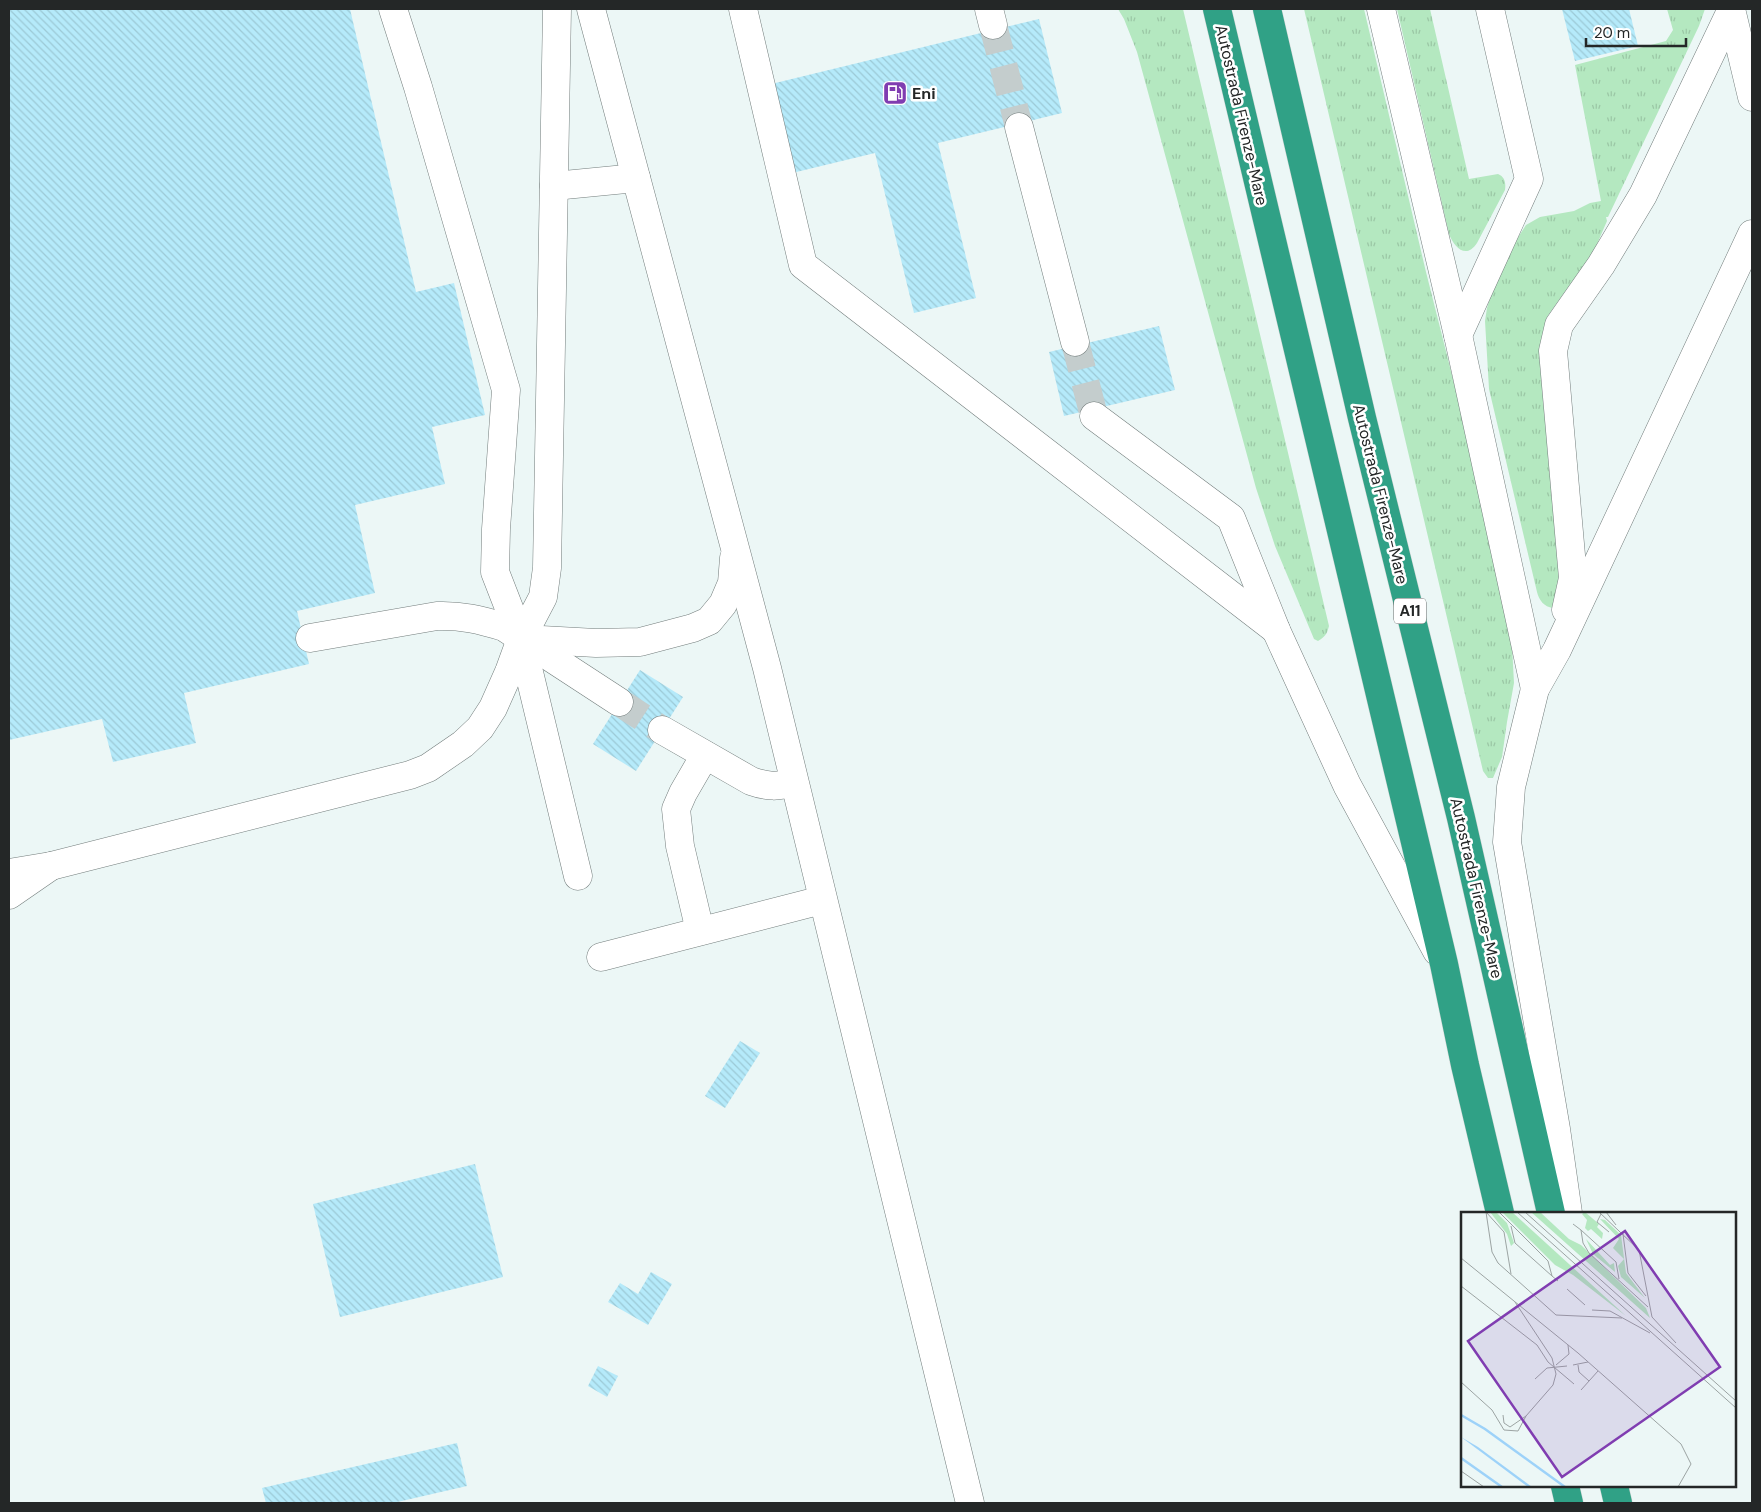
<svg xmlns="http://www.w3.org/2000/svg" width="1761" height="1512" font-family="'DM Sans',sans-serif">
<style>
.grass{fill:url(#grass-tufts)}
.building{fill:url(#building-back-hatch)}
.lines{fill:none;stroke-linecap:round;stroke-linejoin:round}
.minor-tunnel{stroke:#c4cdcd;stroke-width:28;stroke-dasharray:28 14;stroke-linecap:butt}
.minor-casing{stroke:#737d7c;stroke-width:29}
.highway-casing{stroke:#d3d4d4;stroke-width:29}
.minor{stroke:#fff;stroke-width:28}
.highway{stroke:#30a186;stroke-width:28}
.labels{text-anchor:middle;stroke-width:5;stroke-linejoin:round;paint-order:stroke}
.shield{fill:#fff;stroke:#666868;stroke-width:1}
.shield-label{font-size:15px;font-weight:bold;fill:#242727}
.poi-label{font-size:16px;font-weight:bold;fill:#242727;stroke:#fff;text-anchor:start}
.street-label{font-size:16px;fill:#242727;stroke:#fff}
.inset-river{fill:none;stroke:#9dd2f9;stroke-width:2.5}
.inset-road{fill:none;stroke:#9ca4a3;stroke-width:1}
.view{fill:#803db1;fill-opacity:0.15;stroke:#803db1;stroke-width:2.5}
.inset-edge{fill:none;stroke:#242727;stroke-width:2.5}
</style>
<defs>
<pattern id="grass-tufts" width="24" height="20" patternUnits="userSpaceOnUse" patternTransform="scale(1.25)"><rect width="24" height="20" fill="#b4e8c0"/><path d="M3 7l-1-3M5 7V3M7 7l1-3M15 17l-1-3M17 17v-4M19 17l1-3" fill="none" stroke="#9bc7a5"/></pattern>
<pattern id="building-back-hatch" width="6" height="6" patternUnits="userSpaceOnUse" patternTransform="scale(1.25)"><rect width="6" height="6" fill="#b5eafa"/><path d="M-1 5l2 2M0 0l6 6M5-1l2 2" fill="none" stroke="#9cc9d6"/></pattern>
</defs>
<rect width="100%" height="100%" fill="#ecf7f6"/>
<!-- grass -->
<g class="grass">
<path d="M1118,9H1183L1329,626C1327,634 1325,637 1318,641L1314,639L1275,546L1256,488L1137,52L1124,19Z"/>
<polygon points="1304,9 1364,9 1426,272 1482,494 1512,646 1514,683 1507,722 1502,757 1493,778 1488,778 1483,771"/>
<path d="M1397,9H1430L1469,179L1498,174C1505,177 1506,183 1505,190L1477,243C1466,260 1454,247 1449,234Z"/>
<path d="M1667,9H1705L1699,26L1608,217H1606L1607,221L1594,251L1547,317L1545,330L1562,571L1553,608C1544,607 1539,600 1537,592L1489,389L1485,321L1487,308L1491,295L1513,245L1526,225L1540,217L1574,211L1590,203L1601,201L1575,65L1666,41L1673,30Z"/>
</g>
<!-- building -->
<g class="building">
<polygon points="9,9 350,9 416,292 454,283 485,415 432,427 445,484 355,505 375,593 297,611 309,664 184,693 196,743 113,762 102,719 9,740"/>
<polygon points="1562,9 1629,9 1638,46 1575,61"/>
<polygon points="1039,19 1062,113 938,143 976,298 914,313 875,153 784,175 763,86"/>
<polygon points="1159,326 1175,390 1064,416 1049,352"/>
<polygon points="640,670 683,697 636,771 593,744"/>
<polygon points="740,1041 760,1053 725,1108 705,1096"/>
<polygon points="475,1164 503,1277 340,1317 313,1204"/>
<polygon points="651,1272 672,1284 648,1325 608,1302 620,1283 638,1294"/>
<polygon points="598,1366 618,1376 607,1397 588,1386"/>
<polygon points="457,1443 467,1486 393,1503 266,1503 262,1488"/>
</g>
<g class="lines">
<!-- minor-tunnel -->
<g class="minor-tunnel">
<polyline points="993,25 1019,127"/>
<polyline points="1075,342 1094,416"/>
<polyline points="619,702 662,730"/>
</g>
<defs>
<g id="minor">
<polyline points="393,9 418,87 506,390 496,529 495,572 521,639 578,876"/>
<polyline points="591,9 767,668 970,1503"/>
<polyline points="743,9 803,265 1276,630"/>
<polyline points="989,9 993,25"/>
<polyline points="1381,9 1458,335 1535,689"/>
<polyline points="1731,9 1752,97"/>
<polyline points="1019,127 1075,342"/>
<polyline points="554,186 636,178"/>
<polyline points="1458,335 1529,179 1490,9"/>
<polyline points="1094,416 1231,518 1276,630 1347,785 1437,951"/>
<polyline points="1566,610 1573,578 1553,351 1559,325 1601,265 1643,195 1731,11"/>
<path d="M310,638L437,616C461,615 481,620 504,627L619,702"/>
<polyline points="523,639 596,643 640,642 693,628 709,621 723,604 732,583 734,558"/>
<path d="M662,730L751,781C768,787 778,787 794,782"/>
<polyline points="51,866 410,775 428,768 463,744 480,728 493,708 509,672 521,639 543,597 547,568 557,9"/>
<polyline points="9,873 51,866 9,895"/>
<polyline points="700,931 680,846 676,809 683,793 705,755"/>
<polyline points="601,957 822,900"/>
<polyline points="1568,1213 1556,1129 1507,842 1511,787 1535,689 1557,650 1752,234"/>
</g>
<g id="highway">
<polyline points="1217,9 1444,964 1465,1065 1500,1213"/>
<polyline points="1267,9 1362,418 1461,818 1551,1213"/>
<polyline points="1565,1486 1569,1503"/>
<polyline points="1614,1486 1618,1503"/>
</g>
</defs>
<!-- minor casing -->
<use href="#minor" class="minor-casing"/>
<!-- highway casing -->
<use href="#highway" class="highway-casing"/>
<!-- minor -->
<use href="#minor" class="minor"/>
<!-- highway -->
<use href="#highway" class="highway"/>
</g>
<!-- icons -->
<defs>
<symbol id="fuel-square" viewBox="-11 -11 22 22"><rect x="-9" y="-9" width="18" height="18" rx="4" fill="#803db1" stroke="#fff"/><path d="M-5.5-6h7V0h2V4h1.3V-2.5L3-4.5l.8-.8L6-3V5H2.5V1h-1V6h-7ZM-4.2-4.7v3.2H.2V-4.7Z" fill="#fff"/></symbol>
</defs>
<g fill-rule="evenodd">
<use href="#fuel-square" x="881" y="79" width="28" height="28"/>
</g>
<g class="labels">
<!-- shield labels -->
<rect class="shield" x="1394" y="598.5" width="32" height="25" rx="4"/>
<g class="shield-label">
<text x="1410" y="616">A11</text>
</g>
<!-- poi labels -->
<g class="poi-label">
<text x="912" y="99">Eni</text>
</g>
<!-- street labels -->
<g class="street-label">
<text transform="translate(1242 115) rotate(77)" y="6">Autostrada Firenze-Mare</text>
<text transform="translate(1381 494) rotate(76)" y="6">Autostrada Firenze-Mare</text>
<text transform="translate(1477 888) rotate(77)" y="6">Autostrada Firenze-Mare</text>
</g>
</g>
<!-- overview -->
<g transform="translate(1461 1212)">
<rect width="275" height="275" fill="#ecf7f6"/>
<path d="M29,0H35L46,11L53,31L50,34L46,22ZM41,0H51L165,104L112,63L94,53ZM70,0H79L108,27L120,33L185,96L189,106ZM124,0L138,12L136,15L142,21L141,27L130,17L127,19L124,16L126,8L121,2ZM139,7L144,8L160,23L165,61L184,86L160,65L157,54L163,47L152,36L158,27ZM125,27L149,53L153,51L154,60L132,42Z" fill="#b4e8c0"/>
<path d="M0,225L17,235L71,275H67Z" fill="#9dd2f9"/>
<path class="inset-river" d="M0,203L24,217L104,275M0,246L41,275"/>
<path class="inset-road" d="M25,0L31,40L37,51L95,103L161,106M25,0L43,20L50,62M38,0L87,49L91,64L97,69M56,0L275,196M64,0L275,189M138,0L178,38L191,105L215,131M145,0L155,13M140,2L136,10L148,20M112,12L120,18L122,31L128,41L187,95M50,14L54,31L91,64M120,18L155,50L158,67M162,22L167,61L185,84M0,46L117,141L220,232L230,252L217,275M0,74L76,133L87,150L113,172M106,77L124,93M54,90L91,146L95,162L92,173L65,204M131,98L149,99L189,121M95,153L108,142L107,133M112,153L127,150M117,153L118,160L128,169M74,167L86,156L106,154M0,170L31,198L43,218L57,219L65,204L49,215L43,211L42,203M120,178L137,159M0,259L23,275"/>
<path class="view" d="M164,19L259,155L101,265L7,129Z"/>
<rect width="275" height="275" class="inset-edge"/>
</g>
<!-- border -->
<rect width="1761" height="1512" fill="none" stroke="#242727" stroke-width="20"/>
<!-- scale -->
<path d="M1586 38v8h100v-8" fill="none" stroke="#242727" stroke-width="2.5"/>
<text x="1594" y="38" font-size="15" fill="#242727" stroke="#ffffff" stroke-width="4" paint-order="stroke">20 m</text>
</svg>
